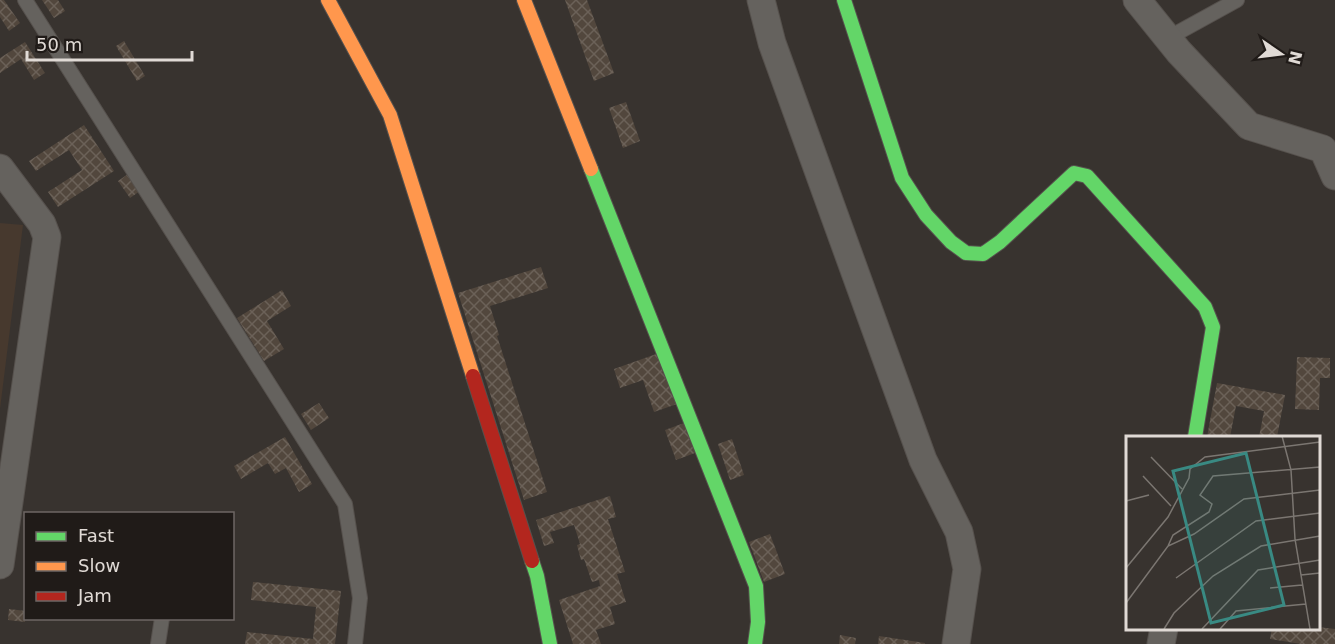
<svg xmlns="http://www.w3.org/2000/svg" width="1335" height="644" font-family="'DejaVu Sans',sans-serif">
<style>
.built{fill:#47392e}
.building{fill:url(#building-cross-hatch)}
.lines{fill:none;stroke-linecap:round;stroke-linejoin:round}
.lane-casing{stroke:#56514d;stroke-width:16}
.street-casing{stroke:#56514d;stroke-width:29}
.fast-casing{stroke:#56514d;stroke-width:16}
.slow-casing{stroke:#56514d;stroke-width:16}
.jam-casing{stroke:#56514d;stroke-width:16}
.lane{stroke:#65625e;stroke-width:14}
.street{stroke:#65625e;stroke-width:27}
.fast{stroke:#63d668;stroke-width:14}
.slow{stroke:#ff974d;stroke-width:14}
.jam{stroke:#b3261e;stroke-width:14}
.inset-road{fill:none;stroke:#7b7671;stroke-width:1.5}
.view{fill:#398a83;fill-opacity:0.15;stroke:#398a83;stroke-width:3}
.inset-edge{fill:none;stroke:#e0dad5;stroke-width:3}
</style>
<defs>
<pattern id="building-cross-hatch" width="8" height="8" patternUnits="userSpaceOnUse" patternTransform="scale(1.5)"><rect width="8" height="8" fill="#52473d"/><path d="M0 0l8 8M0 8l8-8" fill="none" stroke="#6b6158"/></pattern>
</defs>
<rect width="100%" height="100%" fill="#38332f"/>
<!-- built -->
<polygon class="built" points="0,223 23,225 0,409"/>
<!-- building -->
<g class="building">
<polygon points="0,0 4,0 20,23 9,31 0,17"/>
<polygon points="42,0 58,0 65,11 54,18"/>
<polygon points="565,0 587,0 614,73 594,81"/>
<polygon points="124,41 145,76 137,81 116,46"/>
<polygon points="25,42 45,73 34,80 21,59 0,73 0,58"/>
<polygon points="626,102 640,141 623,148 609,108"/>
<polygon points="84,125 114,171 58,207 48,192 82,170 69,150 36,171 29,161"/>
<polygon points="128,174 140,191 130,198 118,181"/>
<polygon points="541,267 548,288 490,306 499,335 497,336 547,492 524,500 458,293"/>
<polygon points="282,290 291,306 267,321 284,349 264,361 237,318"/>
<polygon points="659,353 677,404 654,412 643,380 620,388 614,369"/>
<polygon points="1297,357 1330,358 1330,378 1320,378 1319,410 1295,409"/>
<polygon points="1217,383 1285,395 1277,437 1259,437 1264,411 1236,406 1230,437 1207,437"/>
<polygon points="319,403 329,418 311,430 301,414"/>
<polygon points="684,423 695,453 676,460 665,430"/>
<polygon points="285,437 312,484 299,492 286,468 275,474 268,463 241,479 234,466"/>
<polygon points="732,439 744,475 730,480 718,444"/>
<polygon points="610,496 616,517 608,519 625,572 617,574 626,602 610,607 615,624 596,630 601,644 573,644 559,600 600,586 599,580 592,582 584,559 581,560 577,545 580,544 574,525 550,532 554,543 544,546 536,520"/>
<polygon points="770,534 785,574 764,582 749,542"/>
<polygon points="253,582 341,591 335,644 245,644 247,632 313,639 316,607 251,600"/>
<polygon points="9,609 26,611 25,622 8,620"/>
<polygon points="1318,627 1335,629 1335,644 1301,644 1270,639 1272,628"/>
<polygon points="840,635 856,638 855,644 839,644"/>
<polygon points="879,636 925,643 925,644 878,644"/>
</g>
<g class="lines">
<defs>
<g id="lane">
<polyline points="25,0 345,504 360,598 355,644"/>
<polyline points="1168,38 1237,0"/>
<polyline points="158,644 162,618"/>
</g>
<g id="street">
<polyline points="761,0 772,43 923,460 959,532 967,569 956,644"/>
<polyline points="1137,0 1179,52 1249,126 1323,149 1335,176"/>
<polyline points="0,168 42,224 47,237 0,565"/>
<polyline points="1161,644 1164,628"/>
</g>
<g id="fast">
<polyline points="844,0 902,178 926,215 951,242 966,253 983,254 1000,242 1074,173 1087,176 1205,307 1213,327 1195,437"/>
<polyline points="591,169 756,586 758,622 755,644"/>
<polyline points="532,561 537,576 550,644"/>
</g>
<g id="slow">
<polyline points="328,0 390,115 473,376"/>
<polyline points="524,0 591,169"/>
</g>
<polyline id="jam" points="473,376 532,561"/>
</defs>
<!-- lane casing -->
<use href="#lane" class="lane-casing"/>
<!-- street casing -->
<use href="#street" class="street-casing"/>
<!-- fast casing -->
<use href="#fast" class="fast-casing"/>
<!-- slow casing -->
<use href="#slow" class="slow-casing"/>
<!-- jam casing -->
<use href="#jam" class="jam-casing"/>
<!-- lane -->
<use href="#lane" class="lane"/>
<!-- street -->
<use href="#street" class="street"/>
<!-- fast -->
<use href="#fast" class="fast"/>
<!-- slow -->
<use href="#slow" class="slow"/>
<!-- jam -->
<use href="#jam" class="jam"/>
</g>
<!-- overview -->
<g transform="translate(1126 436)">
<rect width="194" height="194" fill="#38332f"/>
<path class="inset-road" d="M156,0L165,34L169,103L184,193M25,21L56,53M17,40L45,70M0,65L23,59M42,110L47,99L83,76L86,68L74,59L87,40L194,31M0,132L42,81L63,42L64,33L79,21L194,6M175,139L194,137M50,142L130,85L194,77M144,152L176,149M0,167L42,110L68,98L118,63L194,54M38,193L48,177L87,140L135,110L194,100M76,193L132,134L194,124M94,193L110,175L180,168"/>
<path class="view" d="M120,17L158,169L85,187L47,35Z"/>
<rect width="194" height="194" class="inset-edge"/>
</g>
<!-- legend -->
<rect x="24" y="512" width="210" height="108" fill="#201b18" stroke="#6d6764" stroke-width="1.5"/>
<rect x="36" y="532" width="30" height="9" fill="#63d668" stroke="#6d6764" stroke-width="1.5"/>
<text x="78" y="542" font-size="18" fill="#e0dad5">Fast</text>
<rect x="36" y="562" width="30" height="9" fill="#ff974d" stroke="#6d6764" stroke-width="1.5"/>
<text x="78" y="572" font-size="18" fill="#e0dad5">Slow</text>
<rect x="36" y="592" width="30" height="9" fill="#b3261e" stroke="#6d6764" stroke-width="1.5"/>
<text x="78" y="602" font-size="18" fill="#e0dad5">Jam</text>
<!-- north arrow -->
<g transform="translate(1281 54) rotate(104)" stroke="#201b18" stroke-width="4.5" paint-order="stroke">
<path d="M0-4.5L10 22L0 15L-10 22Z" fill="#e0dad5"/>
<text y="-9" font-size="16" font-weight="bold" text-anchor="middle" fill="#e0dad5">N</text>
</g>
<!-- scale -->
<path d="M27 51v9h165v-9" fill="none" stroke="#e0dad5" stroke-width="3"/>
<text x="36" y="51" font-size="18" fill="#e0dad5" stroke="#201b18" stroke-width="4.5" paint-order="stroke">50 m</text>
</svg>
